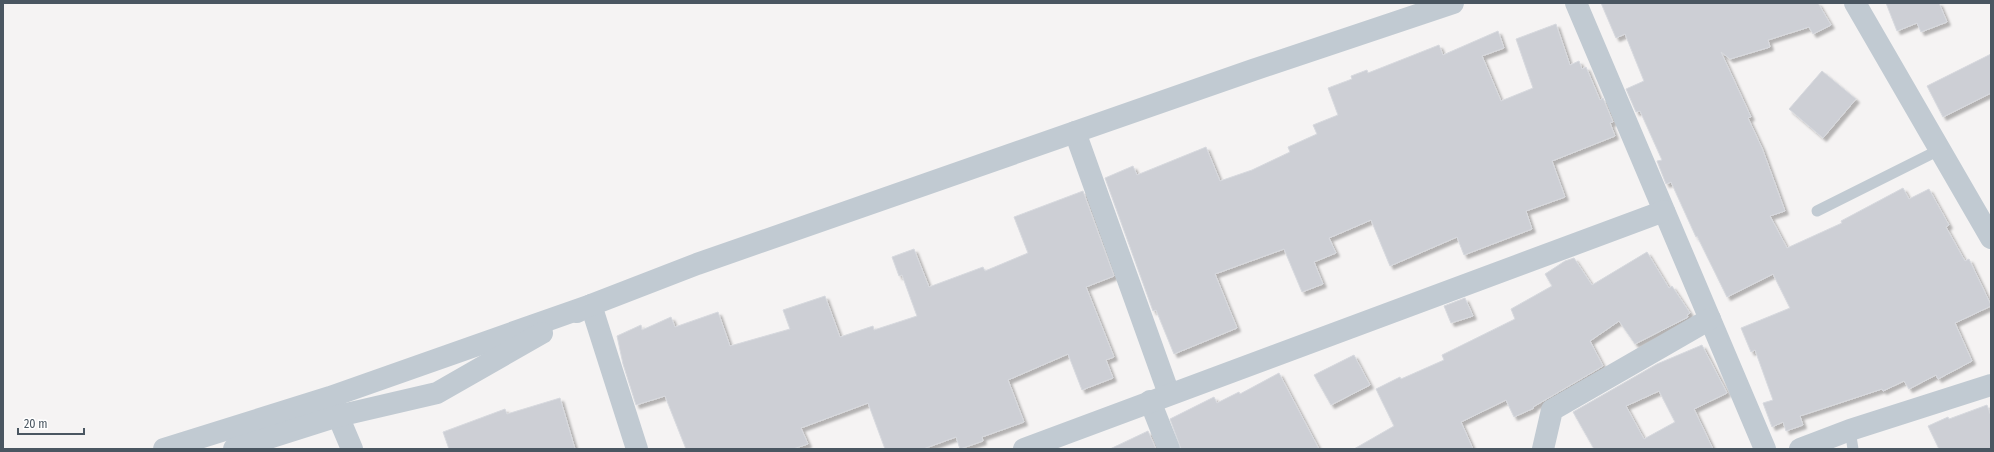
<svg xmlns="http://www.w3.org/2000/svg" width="1994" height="452" font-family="'Fira Sans Condensed',sans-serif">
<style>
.building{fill:#cdcfd5;stroke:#d7d9de;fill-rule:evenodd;filter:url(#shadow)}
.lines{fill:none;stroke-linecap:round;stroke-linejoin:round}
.lane{stroke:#c1cad2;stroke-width:11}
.street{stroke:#c1cad2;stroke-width:22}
</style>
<defs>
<filter id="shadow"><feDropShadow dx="3.5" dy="3.5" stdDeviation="1" flood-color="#0004"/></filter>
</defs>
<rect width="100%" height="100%" fill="#f5f3f3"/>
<!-- building -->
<g class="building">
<polygon points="1601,3 1818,3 1831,25 1813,34 1809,27 1768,40 1770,47 1730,59 1721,52 1751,117 1748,118 1762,148 1785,211 1770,216 1787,248 1842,223 1841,221 1903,188 1909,199 1929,189 1949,225 1946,227 1965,261 1969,259 1991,305 1991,306 1955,323 1972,361 1938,379 1936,375 1909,389 1904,381 1883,391 1882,389 1800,416 1803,425 1786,431 1783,422 1772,427 1763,403 1773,400 1755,350 1751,352 1741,328 1790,308 1773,274 1727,297 1697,236 1696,237 1671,182 1666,184 1657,161 1662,160 1640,111 1636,112 1626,89 1644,81 1625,34 1616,38"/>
<polygon points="1886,3 1939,3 1947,22 1921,32 1917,23 1897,31"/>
<polygon points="1556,24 1570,65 1579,61 1582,69 1586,67 1600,100 1603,98 1613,122 1610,123 1615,136 1552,161 1565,197 1526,211 1532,229 1464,255 1457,237 1390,266 1371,220 1329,238 1336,253 1314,262 1323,284 1302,292 1284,249 1215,274 1237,328 1174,354 1156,310 1153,311 1105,178 1133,166 1137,175 1206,147 1220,181 1252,170 1290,152 1288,147 1317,134 1313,125 1338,115 1328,88 1352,79 1351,76 1367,70 1368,73 1439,45 1443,55 1498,31 1504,48 1482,56 1501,101 1533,88 1516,39"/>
<polygon points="1991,54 1991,93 1943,117 1927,86"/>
<polygon points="1822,71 1856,99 1823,138 1789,109"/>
<polygon points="1083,191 1114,276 1086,287 1114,357 1106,360 1113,378 1082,390 1068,354 1008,380 1024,422 982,437 983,441 960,449 956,437 923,449 885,449 868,403 801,428 808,444 793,449 686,449 665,396 636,405 623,364 617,336 641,325 642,330 671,317 675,327 718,312 730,346 790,329 783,310 825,296 840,337 873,326 874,330 917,316 902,275 899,276 892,257 914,249 929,287 983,267 985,271 1028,253 1014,217"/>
<polygon points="1647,252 1669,288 1672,286 1690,313 1687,315 1688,317 1635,344 1619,321 1590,341 1603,366 1533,407 1534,408 1514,417 1506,400 1461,422 1473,449 1354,449 1394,426 1376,389 1400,377 1401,379 1444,360 1442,355 1515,319 1511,309 1552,286 1545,274 1565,261 1574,258 1592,285"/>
<polygon points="1465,298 1473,316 1451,323 1444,306"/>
<path d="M1702,345L1727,393L1694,409L1713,449H1594L1573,412L1657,364ZM1659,391L1675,422L1644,439L1626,406Z"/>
<polygon points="1354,355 1370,385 1331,405 1314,375"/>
<polygon points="1279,373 1319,449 1181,449 1170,419 1214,397 1217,403 1239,392 1240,394"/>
<polygon points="560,398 575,449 449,449 443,432 505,409 507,414"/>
<polygon points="1987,405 1991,416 1991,449 1939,449 1928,426 1948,417 1949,419"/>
<polygon points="1148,431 1156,449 1110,449"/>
</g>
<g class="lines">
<!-- lane -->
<g class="lane">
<polyline points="1817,211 1941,149"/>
<polyline points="1850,430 1853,449"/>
</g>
<!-- street -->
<g class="street">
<polyline points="1576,3 1765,449"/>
<polyline points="1855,3 1991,238"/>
<polyline points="1075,132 1169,394"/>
<polyline points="577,312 591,305 637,449"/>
<polyline points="1150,401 1169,449"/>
<polyline points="333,404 352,449"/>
<polyline points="164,449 330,397 591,305 697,264 1253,70 1453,3"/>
<polyline points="234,449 338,416 437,393 542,333"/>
<polyline points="1024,449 1664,211"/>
<polyline points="1543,449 1552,410 1710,319"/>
<polyline points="1800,449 1850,430 1991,385"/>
</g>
</g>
<!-- border -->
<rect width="1994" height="452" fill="none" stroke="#4a5661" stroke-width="8"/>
<!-- scale -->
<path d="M18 428v6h66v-6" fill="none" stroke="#4a5661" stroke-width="2"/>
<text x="24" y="428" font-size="12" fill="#4a5661" stroke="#ffffff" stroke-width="3" paint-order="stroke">20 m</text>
</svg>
